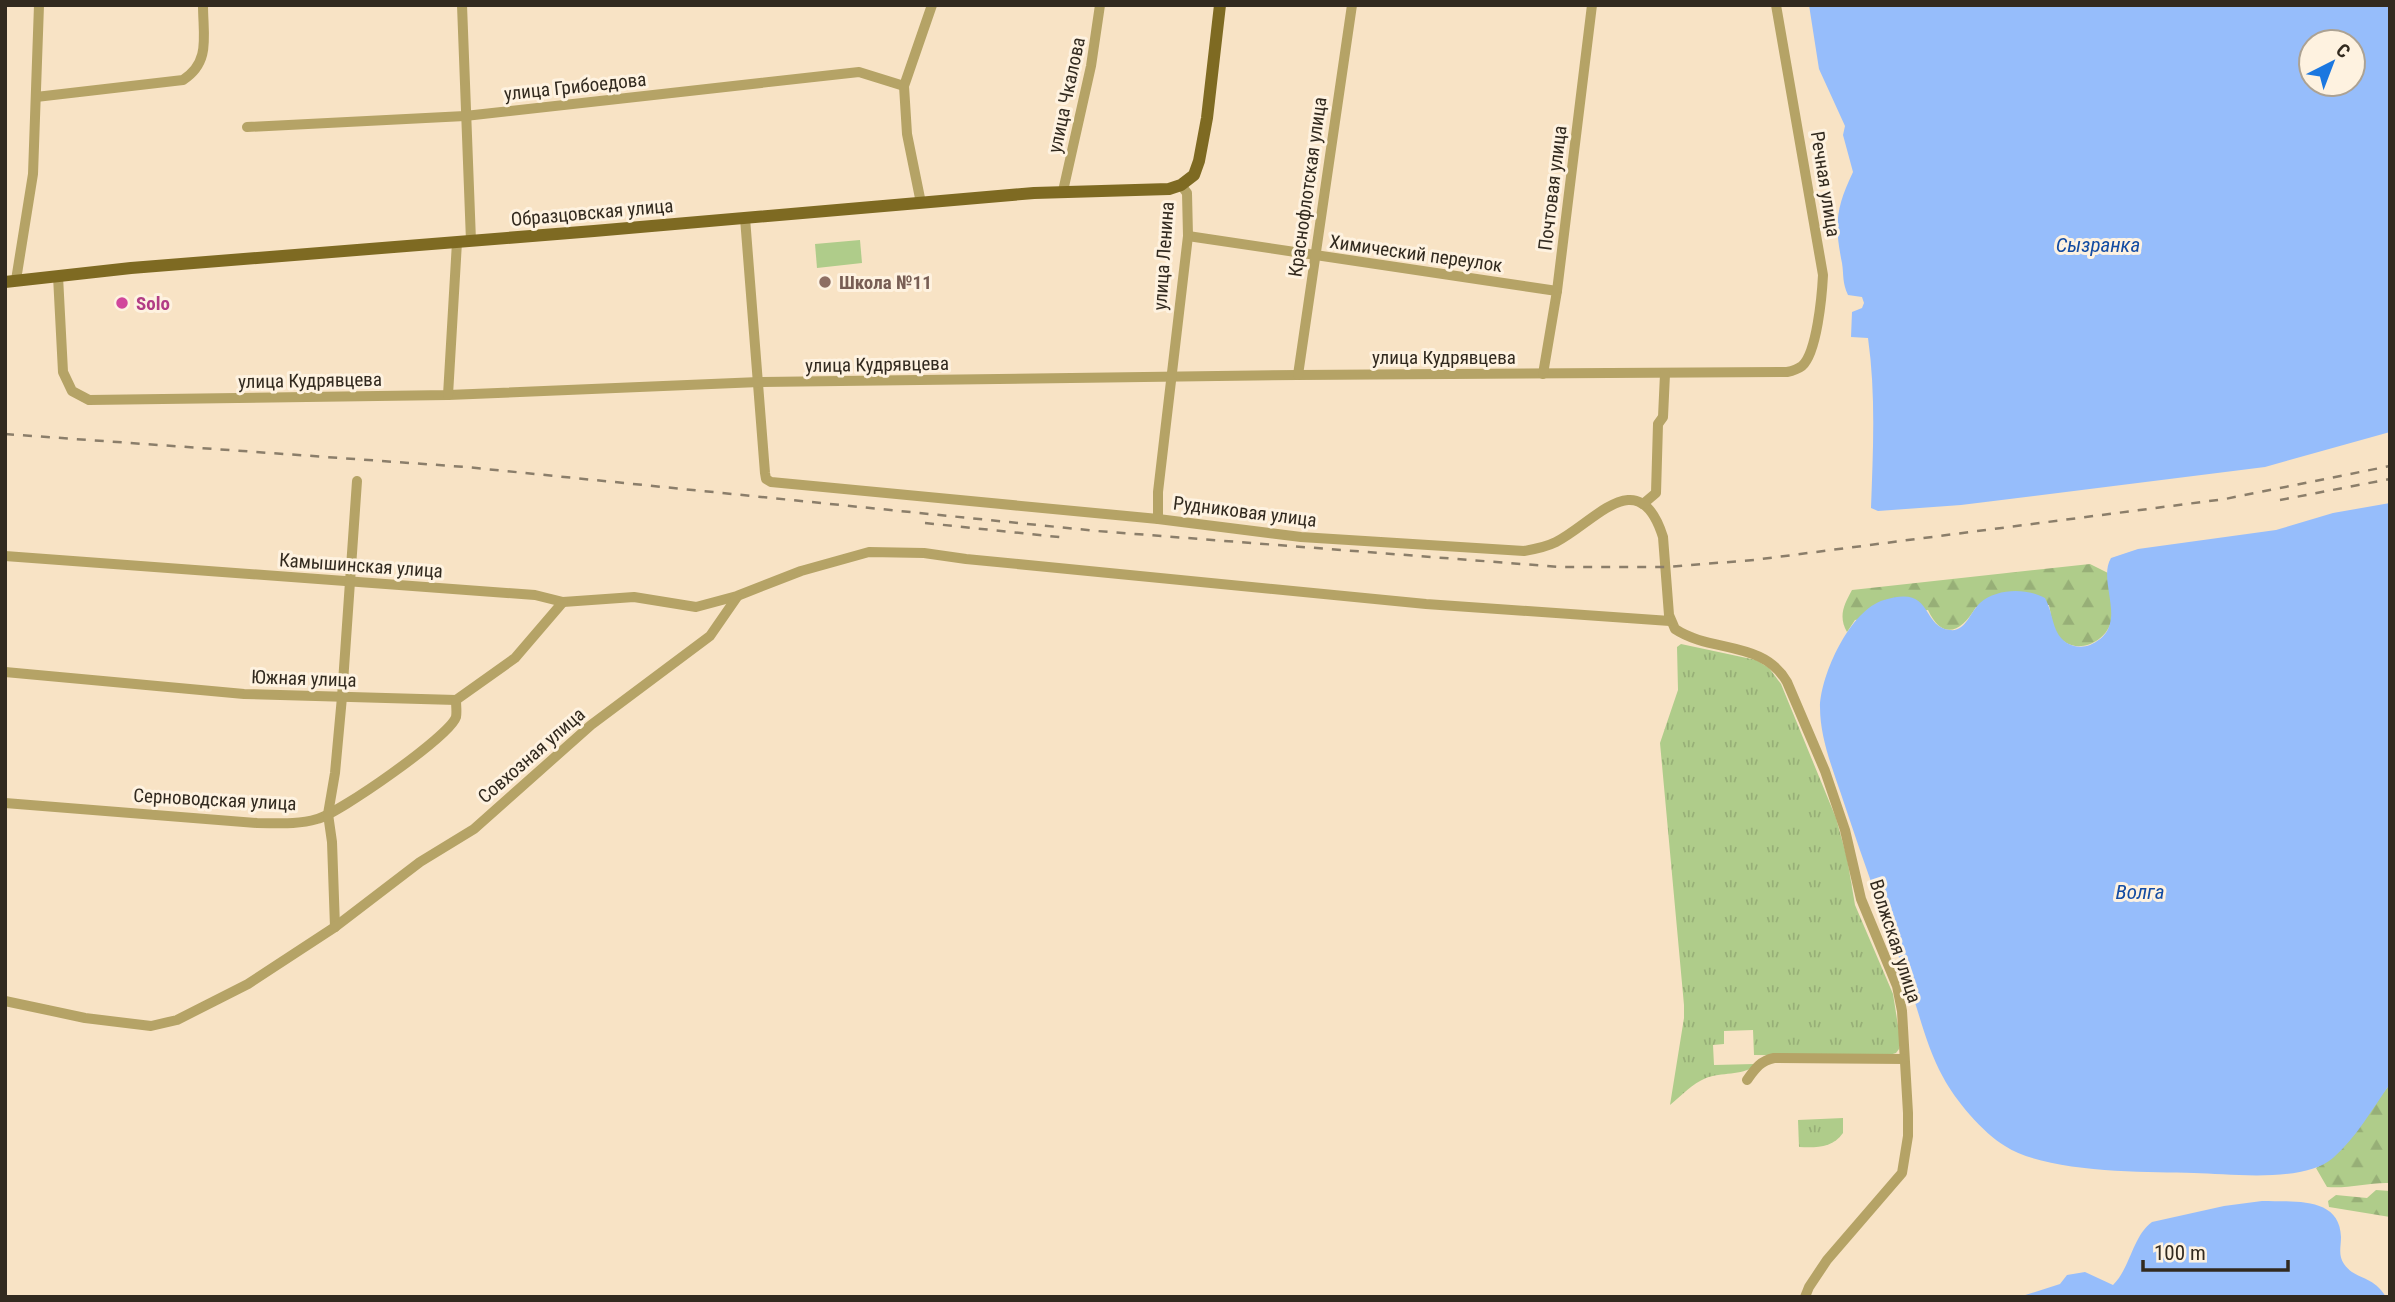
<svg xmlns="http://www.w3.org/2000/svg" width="2395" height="1302" font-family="'Roboto Condensed',sans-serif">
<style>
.grass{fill:url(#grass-tufts)}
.forest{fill:url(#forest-firs)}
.garden{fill:#afcc8a}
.water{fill:#96bdfb;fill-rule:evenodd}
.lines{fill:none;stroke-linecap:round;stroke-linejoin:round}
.minor{stroke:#b5a366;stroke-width:10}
.major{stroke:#7e6a22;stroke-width:12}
.rail{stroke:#8b7e6a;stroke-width:2.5;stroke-dasharray:9 9;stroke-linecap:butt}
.education-dot{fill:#8d6e63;stroke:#fef2e0;stroke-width:2.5}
.hotel-dot{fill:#d1479c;stroke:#fef2e0;stroke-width:2.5}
.labels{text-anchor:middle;stroke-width:6;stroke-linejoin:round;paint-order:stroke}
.street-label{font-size:19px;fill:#322a1f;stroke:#fef2e0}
.education-label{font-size:19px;font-weight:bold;fill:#785e54;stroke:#fef2e0;text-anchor:start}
.hotel-label{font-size:19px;font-weight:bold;fill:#b23c85;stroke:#fef2e0;text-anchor:start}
.water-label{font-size:21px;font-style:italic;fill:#124ba2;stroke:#fef2e0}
</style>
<defs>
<pattern id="grass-tufts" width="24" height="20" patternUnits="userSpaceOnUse" patternTransform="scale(1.75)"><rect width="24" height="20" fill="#afcc8a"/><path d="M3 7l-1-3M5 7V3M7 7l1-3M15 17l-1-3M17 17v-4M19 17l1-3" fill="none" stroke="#97af77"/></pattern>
<pattern id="forest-firs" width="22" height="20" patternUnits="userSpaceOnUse" patternTransform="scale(1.75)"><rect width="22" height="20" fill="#afcc8a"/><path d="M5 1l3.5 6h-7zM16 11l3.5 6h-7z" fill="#97af77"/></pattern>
</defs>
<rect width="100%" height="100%" fill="#f8e3c5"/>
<!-- grass -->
<g class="grass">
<path d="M1681,644L1756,660L1769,668L1781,684L1836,818L1847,858L1855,905L1893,994L1899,1032V1049L1896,1053L1886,1056L1754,1055L1753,1030L1724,1031V1044L1713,1045L1714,1065L1754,1064V1066C1742,1076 1721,1072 1706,1078C1692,1084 1682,1095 1670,1105L1684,1018V1005L1660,743L1678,690L1677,647Z"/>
<path d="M1843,1118V1133C1833,1148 1815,1148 1799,1147L1798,1120Z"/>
</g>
<!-- forest -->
<g class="forest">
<path d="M2090,564L2108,573C2109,588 2115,607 2111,622C2104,646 2069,657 2056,632C2052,625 2051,614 2049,605L1976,607C1962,631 1943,642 1928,610L1855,620L1847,632C1838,616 1844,605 1852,590Z"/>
<path d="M2390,1084V1183C2369,1182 2348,1189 2327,1187L2316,1168L2332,1158Z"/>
<polygon points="2376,1190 2390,1191 2390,1217 2329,1207 2328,1201 2336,1195 2367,1198"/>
</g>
<!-- garden -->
<polygon class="garden" points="860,240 862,263 817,268 815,244"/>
<!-- water -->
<g class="water">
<path d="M1809,5H2390V432L2265,467L1961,505L1878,511L1871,508C1873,451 1876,395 1868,338L1851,337L1852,312L1862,308L1864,303L1862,297L1848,295C1842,282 1844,276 1842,263C1834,224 1836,208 1853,172L1843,135L1845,126L1819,69ZM2311,42H2353V84H2311Z"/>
<path d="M2390,503V1084C2372,1109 2357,1137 2333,1158C2304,1183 2232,1174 2194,1173C2144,1172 2046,1173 2005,1146C1983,1133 1955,1100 1943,1077C1927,1048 1920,1016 1909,984C1886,924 1864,864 1844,803C1834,772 1820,740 1820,707C1821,674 1850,610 1884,600C1934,584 1920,626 1950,630C1966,632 1970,612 1980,603C1997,588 2027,588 2045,598C2055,616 2051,639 2074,646C2079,647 2085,647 2090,645C2132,627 2096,583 2111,558L2138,549L2276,530L2333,513Z"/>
<path d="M2262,1201C2293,1202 2340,1196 2341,1237C2341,1247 2338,1255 2344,1264C2356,1281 2372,1274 2386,1297H2019L2060,1284L2067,1275L2085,1272L2113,1285C2131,1267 2132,1237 2152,1222L2224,1206Z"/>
</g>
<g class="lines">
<!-- minor -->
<g class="minor">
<polyline points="462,5 471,241"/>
<path d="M36,97L183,80C211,62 203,36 203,5"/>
<polyline points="247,127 465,116 859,72 904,86"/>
<polyline points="1063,191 1091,66 1100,5"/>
<polyline points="921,203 907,134 904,86 932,5"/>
<path d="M745,218L765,473L766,479L771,482L1158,519L1301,537L1524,551C1536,549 1546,547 1556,542C1595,522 1639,461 1663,537L1669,615L1675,629C1711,653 1763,640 1787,682L1825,771L1845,830L1861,899L1897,986L1902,1011L1908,1113V1136L1902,1173L1827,1260L1809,1287L1805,1297"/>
<polyline points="1188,236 1557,291"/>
<path d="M58,276L63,372L72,391L89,400L448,395L759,382L1298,375L1787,372C1792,371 1798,369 1802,366C1817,353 1822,295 1823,275L1776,5"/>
<polyline points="16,280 33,174 39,5"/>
<polyline points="1543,374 1557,291 1592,5"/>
<polyline points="1298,375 1352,5"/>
<polyline points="448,395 457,242"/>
<polyline points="1643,504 1656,493 1658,424 1663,417 1665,374"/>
<polyline points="1158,519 1158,492 1188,236 1187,193 1181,185"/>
<polyline points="5,556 535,595 563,602 634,597 696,607 737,596 801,571 869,552 924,553 966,559 1426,604 1670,621"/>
<polyline points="5,672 244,694 456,700 515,658 563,602"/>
<path d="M5,803L257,823C277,823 297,825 317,819C338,814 450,736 456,717C457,713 456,705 456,700"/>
<polyline points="335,927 332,842 328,814 335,773 342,697 357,481"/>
<polyline points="5,1001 85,1018 151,1026 177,1020 248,984 335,927 420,862 474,829 591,725 710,636 737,597"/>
<path d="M1747,1080C1755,1069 1760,1061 1774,1058L1904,1059"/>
</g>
<!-- major -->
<polyline class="major" points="5,282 131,268 594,231 1034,193 1169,189 1181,185 1194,175 1199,161 1207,118 1220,5"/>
<!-- rail -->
<g class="rail">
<polyline points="5,434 466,467 1097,531 1560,567 1666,567 1754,560 2225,499 2390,466"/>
<polyline points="2280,500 2390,479"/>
<polyline points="925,523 1068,538"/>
</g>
</g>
<!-- markers -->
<circle class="education-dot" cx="825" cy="282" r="7"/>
<circle class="hotel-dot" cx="122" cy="303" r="7"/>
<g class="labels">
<!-- street labels -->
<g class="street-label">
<text transform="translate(575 86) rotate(-6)" y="7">улица Грибоедова</text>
<text transform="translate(1066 95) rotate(-78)" y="7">улица Чкалова</text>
<text transform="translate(1826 184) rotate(81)" y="7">Речная улица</text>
<text transform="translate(1307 187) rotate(-82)" y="7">Краснофлотская улица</text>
<text transform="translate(1552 188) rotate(-83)" y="7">Почтовая улица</text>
<text transform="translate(592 212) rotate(-5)" y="7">Образцовская улица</text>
<text transform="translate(1416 253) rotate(8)" y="7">Химический переулок</text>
<text transform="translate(1163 256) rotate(-86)" y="7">улица Ленина</text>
<text x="1444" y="364">улица Кудрявцева</text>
<text transform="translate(877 364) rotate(-1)" y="7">улица Кудрявцева</text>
<text transform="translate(310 380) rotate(-1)" y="7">улица Кудрявцева</text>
<text transform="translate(1245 511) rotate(7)" y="7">Рудниковая улица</text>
<text transform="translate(361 565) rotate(4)" y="7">Камышинская улица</text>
<text transform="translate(304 678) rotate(2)" y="7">Южная улица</text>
<text transform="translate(531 755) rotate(-41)" y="7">Совхозная улица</text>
<text transform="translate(215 799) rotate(3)" y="7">Серноводская улица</text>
<text transform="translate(1896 941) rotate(72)" y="7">Волжская улица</text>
</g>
<!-- education labels -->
<g class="education-label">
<text x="839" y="289">Школа №11</text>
</g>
<!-- hotel labels -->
<g class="hotel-label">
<text x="136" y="310">Solo</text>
</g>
<!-- water labels -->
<g class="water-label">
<text x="2098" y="252">Сызранка</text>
<text x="2140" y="899">Волга</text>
</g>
</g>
<!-- border -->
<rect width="2395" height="1302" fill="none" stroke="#322a1f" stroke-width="14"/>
<!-- north arrow -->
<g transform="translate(2332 63) rotate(42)"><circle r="33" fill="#fef2e0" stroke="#aca293" stroke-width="2"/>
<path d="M0-5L12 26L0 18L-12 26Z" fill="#1b77e0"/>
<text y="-10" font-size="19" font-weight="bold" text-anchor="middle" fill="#322a1f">С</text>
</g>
<!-- scale -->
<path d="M2143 1260v10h145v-10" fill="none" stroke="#322a1f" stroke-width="3.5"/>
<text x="2154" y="1260" font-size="21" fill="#322a1f" stroke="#fef2e0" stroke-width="5" paint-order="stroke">100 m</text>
</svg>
